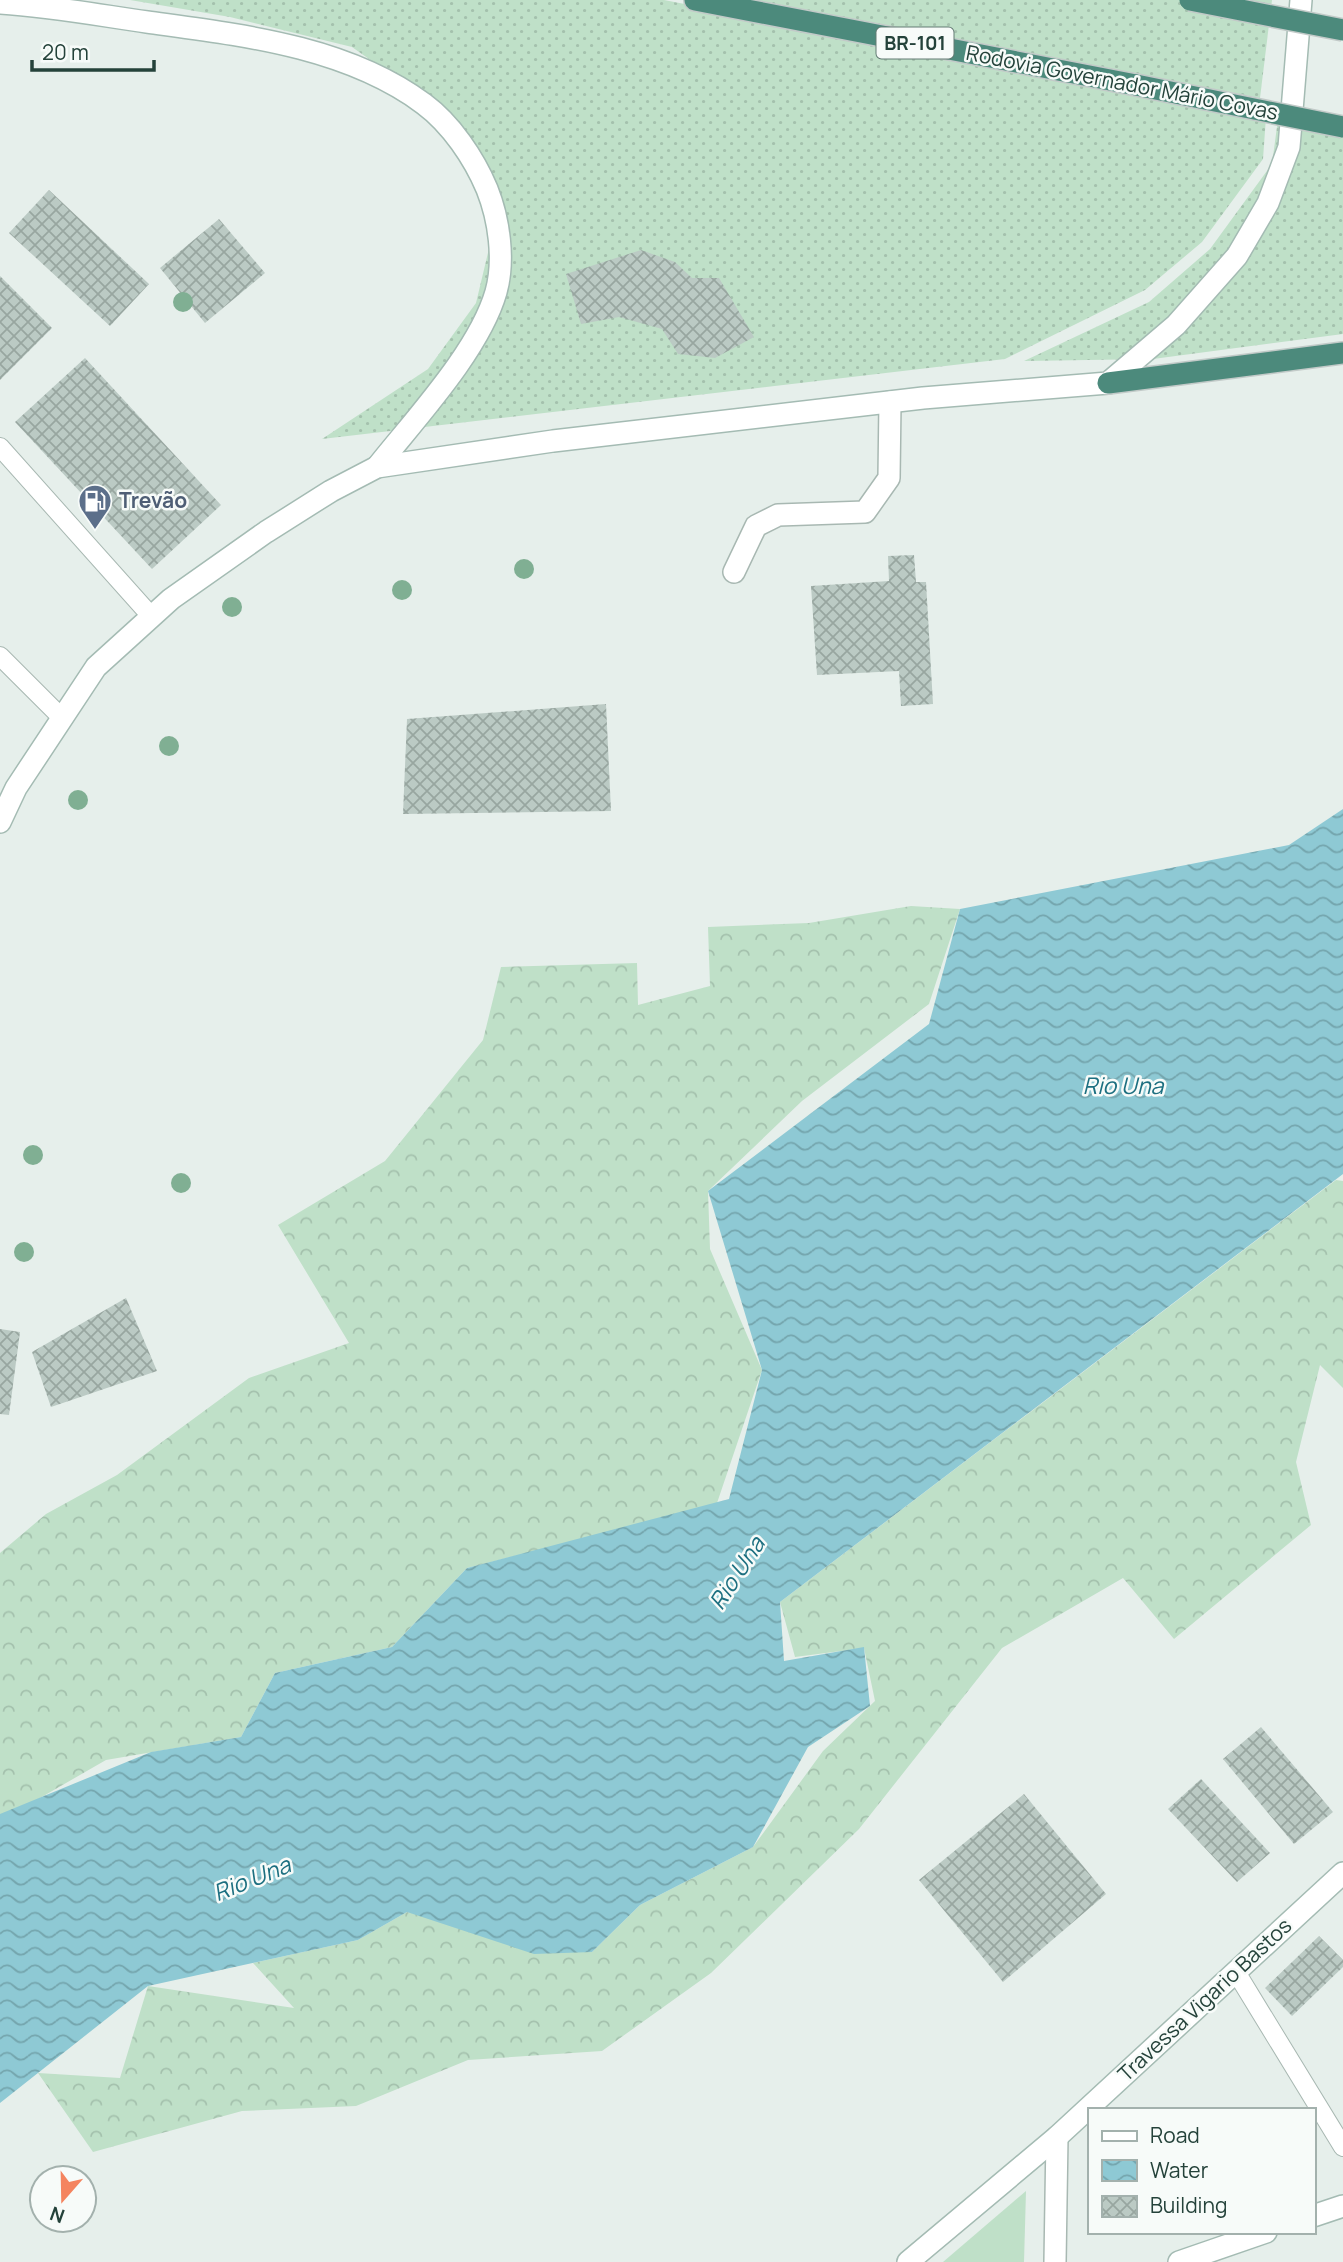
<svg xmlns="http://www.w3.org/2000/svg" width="1343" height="2262" font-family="Manrope,sans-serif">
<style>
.grass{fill:url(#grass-dots)}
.forest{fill:url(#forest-crowns)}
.park{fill:#bfe0c8}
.water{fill:url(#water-waves)}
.building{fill:url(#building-cross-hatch)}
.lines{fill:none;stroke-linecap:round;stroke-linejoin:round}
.service-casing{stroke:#a8b8b2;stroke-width:20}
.minor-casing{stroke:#a8b8b2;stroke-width:24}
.secondary-casing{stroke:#a4bbb3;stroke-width:24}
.trunk-casing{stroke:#c2cac8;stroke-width:24}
.service{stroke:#fff;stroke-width:18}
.minor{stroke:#fff;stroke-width:21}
.secondary{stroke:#fff;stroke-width:21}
.trunk{stroke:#4c8a7c;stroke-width:21}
.trunk-bridge-casing{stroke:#c2cac8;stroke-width:24;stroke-linecap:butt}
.trunk-bridge{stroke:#4c8a7c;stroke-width:21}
.tree{fill:#80af93}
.labels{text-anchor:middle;stroke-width:5;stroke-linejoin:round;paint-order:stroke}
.shield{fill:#f7fbf9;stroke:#637a73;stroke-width:2}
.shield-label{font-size:19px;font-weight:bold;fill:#24423a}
.street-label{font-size:21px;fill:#24423a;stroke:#f7fbf9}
.service-label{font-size:21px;font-weight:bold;fill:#4e5e75;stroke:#f7fbf9;text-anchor:start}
.water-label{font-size:23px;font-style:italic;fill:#1c6f80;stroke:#f7fbf9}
</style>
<defs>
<pattern id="grass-dots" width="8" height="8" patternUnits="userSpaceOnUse" patternTransform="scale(1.75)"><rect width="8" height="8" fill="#bfe0c8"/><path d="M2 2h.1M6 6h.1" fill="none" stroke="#a4c1ad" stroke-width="1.8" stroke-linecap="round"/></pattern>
<pattern id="forest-crowns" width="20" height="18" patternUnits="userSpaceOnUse" patternTransform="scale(1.75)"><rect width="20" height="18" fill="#bfe0c8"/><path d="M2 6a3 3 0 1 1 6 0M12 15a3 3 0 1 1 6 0" fill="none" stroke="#a4c1ad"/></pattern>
<pattern id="water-waves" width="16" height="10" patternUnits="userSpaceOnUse" patternTransform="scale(1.75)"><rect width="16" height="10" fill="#8ec9d4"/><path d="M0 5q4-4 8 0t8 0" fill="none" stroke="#74a5ad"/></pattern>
<pattern id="building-cross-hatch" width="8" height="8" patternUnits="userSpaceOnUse" patternTransform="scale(1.75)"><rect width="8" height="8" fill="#bbcac4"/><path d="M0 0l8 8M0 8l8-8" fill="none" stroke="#98a6a0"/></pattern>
</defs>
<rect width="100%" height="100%" fill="#e6efeb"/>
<!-- grass -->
<g class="grass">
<polygon points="130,0 664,0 1266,117 1263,159 1202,242 1145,290 1005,359 322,439 428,369 476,303 492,236 476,168 434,105 352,47 230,17"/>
<polygon points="751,0 1272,0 1260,98"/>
<polygon points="1278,119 1343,132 1343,334 1153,359 1024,361 1149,302 1210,249 1272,164"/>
</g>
<!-- forest -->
<g class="forest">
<polygon points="911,906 960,909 929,1004 802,1101 708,1191 710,1249 762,1370 716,1506 467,1568 392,1647 275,1673 241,1737 106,1760 0,1821 0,1553 46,1514 117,1475 249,1378 349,1343 278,1225 385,1161 483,1040 501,967 637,963 638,1005 710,986 708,927 809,923"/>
<polygon points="1336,1180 1343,1181 1343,1388 1320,1365 1296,1462 1311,1525 1174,1639 1123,1578 1002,1648 859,1829 711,1973 602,2051 468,2060 356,2106 242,2111 93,2152 38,2073 120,2078 148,1986 294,2008 253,1963 358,1940 407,1912 592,1952 640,1905 753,1847 823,1751 875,1701 864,1648 795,1657 780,1602"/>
</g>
<!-- park -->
<polygon class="park" points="1026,2191 1024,2262 943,2262"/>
<!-- water -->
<polygon class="water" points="1343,809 1343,1174 780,1602 784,1661 864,1647 870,1706 808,1747 753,1847 640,1905 592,1952 534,1954 407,1912 358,1940 148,1986 0,2103 0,1814 151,1752 241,1737 275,1673 392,1647 467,1568 729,1499 762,1370 708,1191 929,1024 960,909 1289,845"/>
<!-- building -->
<g class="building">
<polygon points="49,190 149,284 110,326 9,233"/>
<polygon points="219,219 265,273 205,323 160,268"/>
<polygon points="641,250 675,262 692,278 719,278 754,337 715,358 678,354 662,329 619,317 581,324 566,274"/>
<polygon points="0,276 52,328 0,380"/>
<polygon points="85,358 221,505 152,569 15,422"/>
<polygon points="914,555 916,582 926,582 933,704 901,706 899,671 817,675 811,586 889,581 888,556"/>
<polygon points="606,704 611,811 403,814 407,719"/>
<polygon points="126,1298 157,1371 51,1407 32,1352"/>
<polygon points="0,1329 20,1332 9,1415 0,1414"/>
<polygon points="1261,1727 1333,1812 1294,1844 1223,1759"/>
<polygon points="1201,1779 1270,1853 1237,1882 1168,1809"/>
<polygon points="1024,1794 1106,1894 1003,1982 919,1880"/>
<polygon points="1319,1936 1343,1960 1343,1967 1292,2016 1265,1988"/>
</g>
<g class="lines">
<defs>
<g id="service">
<polyline points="0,447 151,616"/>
<polyline points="0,656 62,718"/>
<polyline points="1236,1972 1343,2147"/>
</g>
<g id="minor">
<polyline points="734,572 756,526 778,515 865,512 889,478 890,402"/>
<polyline points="1055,2262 1057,2137"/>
</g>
<g id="secondary">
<path d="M0,3C49,6 98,15 147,22C241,35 346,46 424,104C451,124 474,158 487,189C499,219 505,260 496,292C479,351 415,419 377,467"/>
<polyline points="0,822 16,788 96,667 171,599 266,532 331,491 377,467 553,441 923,398 1108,383 1176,325 1237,256 1268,203 1289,147 1301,0"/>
<polyline points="1313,2216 1343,2206"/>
<polyline points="908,2262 1057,2137 1343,1873"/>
<polyline points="1179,2262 1266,2232"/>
</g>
<g id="trunk">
<polyline points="695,0 1136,85"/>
<polyline points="1108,383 1343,353"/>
</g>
</defs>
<!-- service casing -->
<use href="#service" class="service-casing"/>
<!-- minor casing -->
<use href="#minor" class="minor-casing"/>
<!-- secondary casing -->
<use href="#secondary" class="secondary-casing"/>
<!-- trunk casing -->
<use href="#trunk" class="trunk-casing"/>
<!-- service -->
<use href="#service" class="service"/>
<!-- minor -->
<use href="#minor" class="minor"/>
<!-- secondary -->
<use href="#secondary" class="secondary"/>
<!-- trunk -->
<use href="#trunk" class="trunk"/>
<defs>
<g id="trunk-bridge">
<polyline points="1190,0 1343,30"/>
<polyline points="1136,85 1343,127"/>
</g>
</defs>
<!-- trunk-bridge casing -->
<use href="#trunk-bridge" class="trunk-bridge-casing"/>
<!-- trunk-bridge -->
<use href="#trunk-bridge" class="trunk-bridge"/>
</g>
<!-- trees -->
<g class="tree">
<circle cx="183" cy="302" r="10"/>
<circle cx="524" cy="569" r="10"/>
<circle cx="402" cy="590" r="10"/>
<circle cx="232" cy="607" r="10"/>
<circle cx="169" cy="746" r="10"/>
<circle cx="78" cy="800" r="10"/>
<circle cx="33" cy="1155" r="10"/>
<circle cx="181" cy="1183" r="10"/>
<circle cx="24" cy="1252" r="10"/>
</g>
<!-- icons -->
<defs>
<symbol id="fuel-pin" viewBox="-11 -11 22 30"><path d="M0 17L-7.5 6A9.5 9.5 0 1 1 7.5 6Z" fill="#5c6f8a" stroke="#f7fbf9"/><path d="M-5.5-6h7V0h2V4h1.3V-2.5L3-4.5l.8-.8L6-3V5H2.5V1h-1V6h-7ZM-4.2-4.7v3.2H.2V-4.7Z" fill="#fff"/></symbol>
</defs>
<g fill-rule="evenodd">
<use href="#fuel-pin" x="76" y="482" width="38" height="52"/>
</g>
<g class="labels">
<!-- shield labels -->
<rect class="shield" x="876.5" y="27.5" width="77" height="31" rx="5"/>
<g class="shield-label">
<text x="915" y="50">BR-101</text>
</g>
<!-- street labels -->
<g class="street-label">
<text transform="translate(1122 83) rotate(11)" y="7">Rodovia Governador Mário Covas</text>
<text transform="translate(1205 2000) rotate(-43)" y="7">Travessa Vigario Bastos</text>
</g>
<!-- service labels -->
<g class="service-label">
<text x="119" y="508">Trevão</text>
</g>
<!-- water labels -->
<g class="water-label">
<text x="1123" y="1094">Rio Una</text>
<text transform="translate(737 1573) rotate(-57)" y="8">Rio Una</text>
<text transform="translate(252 1879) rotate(-22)" y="8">Rio Una</text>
</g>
</g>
<!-- legend -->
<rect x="1088" y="2108" width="228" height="126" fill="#f7fbf9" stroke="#a3b1ad" stroke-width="2"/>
<rect x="1102" y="2131" width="35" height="10" fill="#ffffff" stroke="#a3b1ad" stroke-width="2"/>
<text x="1150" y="2143" font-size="21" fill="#24423a">Road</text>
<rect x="1102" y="2160" width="35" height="21" fill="url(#water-waves)" stroke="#a3b1ad" stroke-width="2"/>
<text x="1150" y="2178" font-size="21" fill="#24423a">Water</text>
<rect x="1102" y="2196" width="35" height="21" fill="url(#building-cross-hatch)" stroke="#a3b1ad" stroke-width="2"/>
<text x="1150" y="2213" font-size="21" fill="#24423a">Building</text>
<!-- north arrow -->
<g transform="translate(63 2199) rotate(200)"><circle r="33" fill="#f7fbf9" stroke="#a3b1ad" stroke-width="2"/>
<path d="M0-5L12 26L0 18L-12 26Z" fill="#f4845f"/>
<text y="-10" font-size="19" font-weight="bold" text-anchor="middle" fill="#24423a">N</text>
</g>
<!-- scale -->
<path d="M32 60v10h122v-10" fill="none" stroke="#24423a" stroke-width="3.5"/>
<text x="42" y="60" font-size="21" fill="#24423a" stroke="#f7fbf9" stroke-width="5" paint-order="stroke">20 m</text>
</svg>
